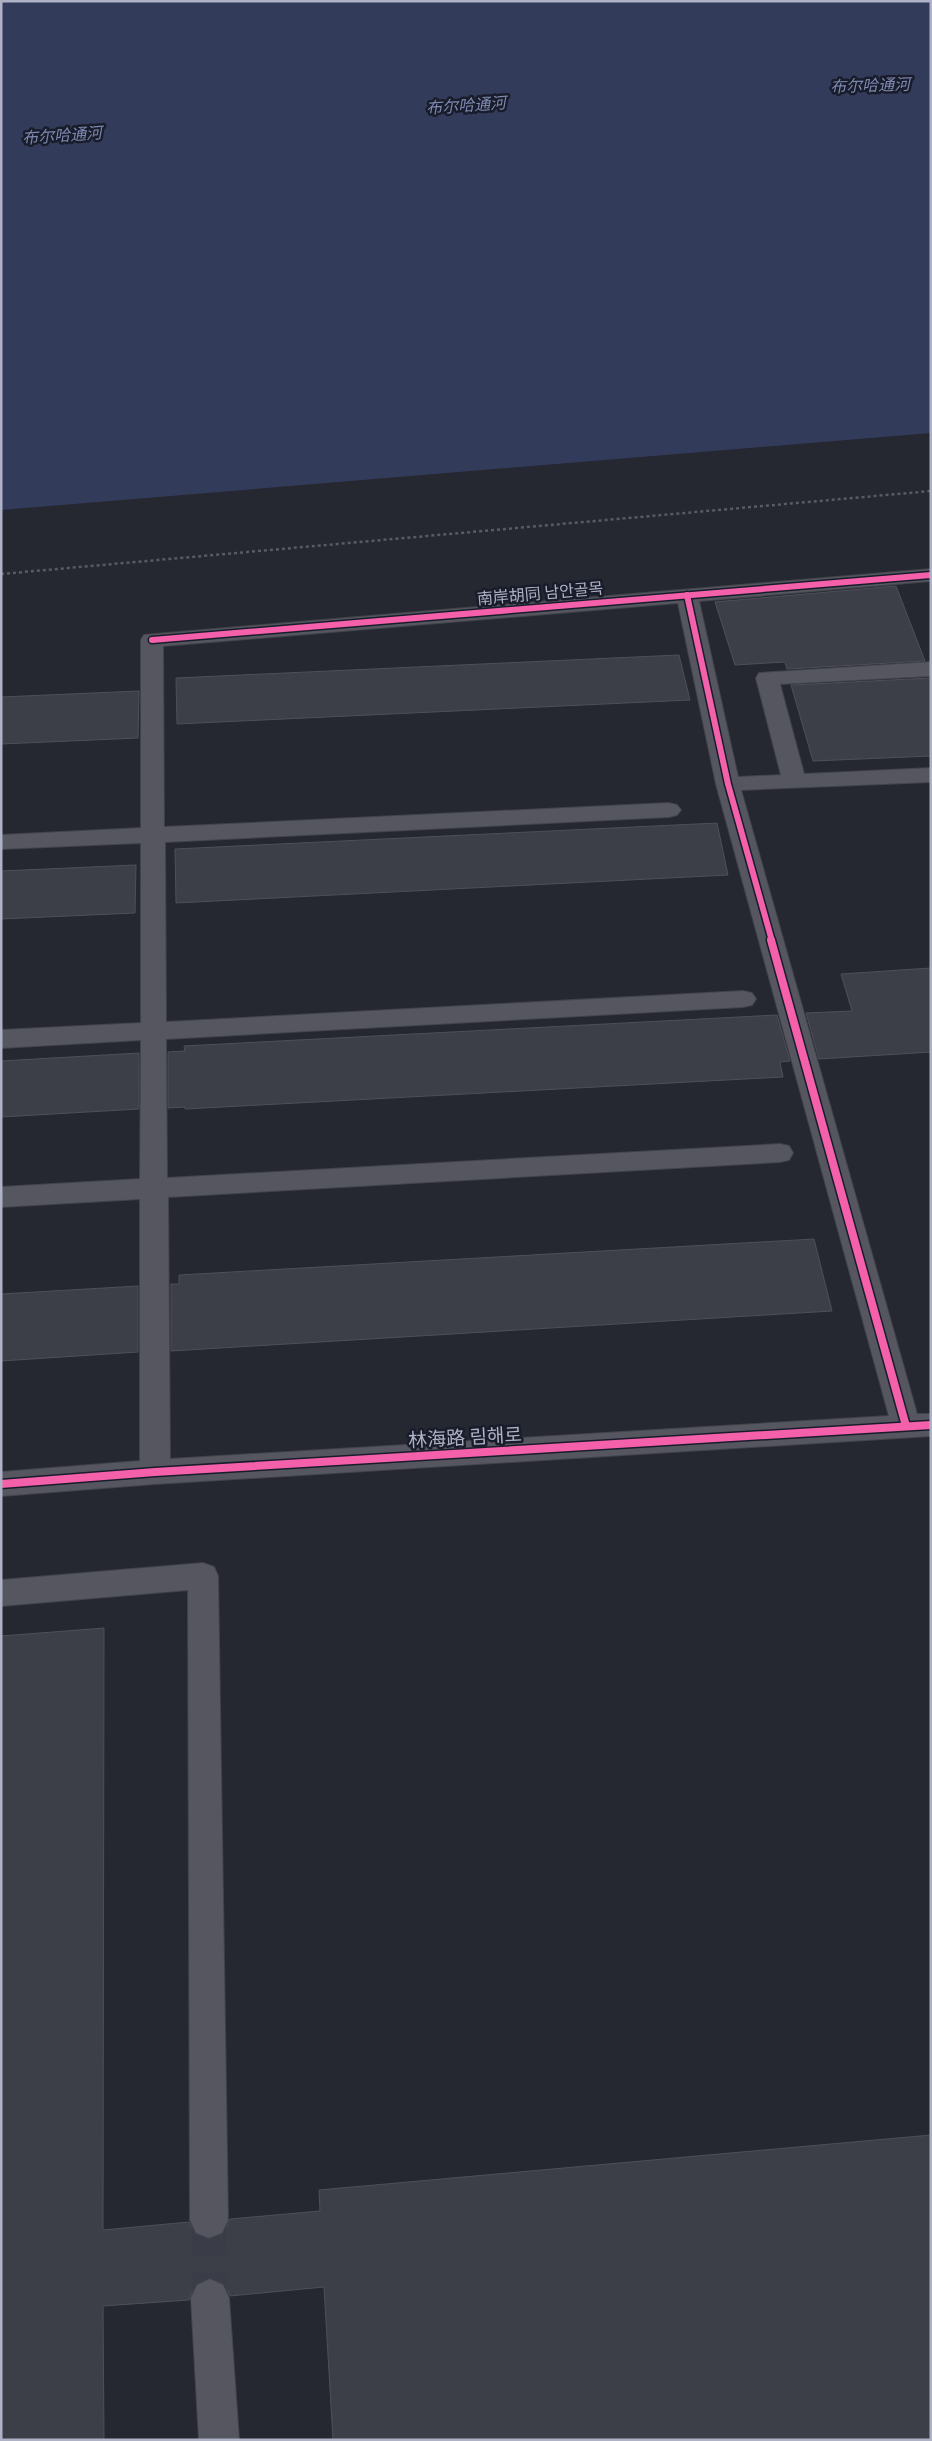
<svg xmlns="http://www.w3.org/2000/svg" width="932" height="2441" font-family="Karla,'Noto Sans SC','Noto Sans KR',sans-serif">
<style>
.water{fill:#333b5a}
.building{fill:#3d3f48;stroke:#4d4f5a}
.lines{fill:none;stroke-linecap:round;stroke-linejoin:round}
.minor-tunnel{stroke:#3a3d47;stroke-width:35;stroke-dasharray:35 18;stroke-linecap:butt}
.minor-casing{stroke:#41434b;stroke-width:2}
.path{stroke:#585b63;stroke-width:2.5;stroke-dasharray:3 3;stroke-linecap:butt}
.minor{fill:#555660;fill-rule:evenodd}
.cycleway-far1-casing{stroke:#191d2b;stroke-width:9}
.cycleway-casing{stroke:#191d2b;stroke-width:11}
.cycleway-far1{stroke:#f560ab;stroke-width:6}
.cycleway{stroke:#f560ab;stroke-width:8}
.labels{text-anchor:middle;stroke-width:5;stroke-linejoin:round;paint-order:stroke}
.far-water-label{font-size:16px;font-style:italic;fill:#7e89b1;stroke:#191d2b}
.far-street-label{font-size:16px;fill:#aeb2c4;stroke:#191d2b}
.street-label{font-size:19px;fill:#aeb2c4;stroke:#191d2b}
</style>
<rect width="100%" height="100%" fill="#252831"/>
<!-- water -->
<polygon class="water" points="1,1 931,1 931,433 1,510"/>
<!-- building -->
<g class="building">
<polygon points="896,586 925,661 787,669 785,662 735,665 715,602"/>
<polygon points="679,655 690,700 177,724 176,678"/>
<polygon points="931,678 931,756 813,761 791,685"/>
<polygon points="139,691 138,738 1,744 1,697"/>
<polygon points="717,823 728,875 176,903 175,849"/>
<polygon points="136,865 135,913 1,919 1,871"/>
<polygon points="931,968 931,1052 819,1059 806,1013 852,1011 841,974"/>
<polygon points="777,1015 790,1061 780,1062 783,1077 185,1109 185,1107 168,1108 168,1052 185,1051 184,1046"/>
<polygon points="139,1053 139,1109 1,1117 1,1061"/>
<polygon points="814,1239 832,1311 171,1351 171,1284 179,1284 179,1275"/>
<polygon points="138,1286 138,1352 1,1361 1,1294"/>
<polygon points="104,1628 103,2230 189,2222 195,2235 210,2240 224,2234 230,2219 320,2211 319,2190 931,2135 931,2440 333,2440 324,2287 230,2296 224,2283 211,2277 195,2284 189,2300 103,2306 104,2440 1,2440 1,1636"/>
</g>
<g class="lines">
<!-- minor-tunnel -->
<polyline class="minor-tunnel" points="209,2220 210,2298"/>
<defs>
<g id="minor">
<path d="M931,569V581L699,601L738,777L781,775L756,678L759,673L931,662V676L780,684L804,774L931,768V782L741,790L917,1414H931V1436L155,1484L1,1496V1472L140,1461V1199L1,1207V1187L140,1179L141,1040L1,1048V1030L141,1023V843L1,849V835L141,828V640L144,635ZM678,603L716,784L889,1416L170,1459L168,1197L780,1162L789,1160L793,1153L789,1146L780,1144L167,1178L166,1039L743,1007L752,1005L756,999L752,993L743,991L166,1022L165,842L669,817L677,815L681,810L677,805L669,803L164,827L163,646Z"/>
<polygon points="203,1563 214,1567 218,1576 228,2220 222,2233 209,2238 196,2233 190,2220 188,1590 1,1606 1,1580"/>
<polygon points="210,2279 223,2285 229,2298 239,2440 199,2440 191,2298 197,2285"/>
</g>
</defs>
<!-- minor casing -->
<use href="#minor" class="minor-casing"/>
<!-- path -->
<polyline class="path" points="1,574 931,491"/>
<!-- minor -->
<use href="#minor" class="minor"/>
<defs>
<g id="cycleway-far1">
<polyline points="687,595 728,784 772,941"/>
<polyline points="152,640 931,575"/>
</g>
<g id="cycleway">
<polyline points="771,940 906,1426"/>
<polyline points="1,1484 155,1472 931,1425"/>
</g>
</defs>
<!-- cycleway-far1 casing -->
<use href="#cycleway-far1" class="cycleway-far1-casing"/>
<!-- cycleway casing -->
<use href="#cycleway" class="cycleway-casing"/>
<!-- cycleway-far1 -->
<use href="#cycleway-far1" class="cycleway-far1"/>
<!-- cycleway -->
<use href="#cycleway" class="cycleway"/>
</g>
<g class="labels">
<!-- far-water labels -->
<g class="far-water-label">
<text transform="translate(870 85) rotate(-2)" y="6">布尔哈通河</text>
<text transform="translate(466 105) rotate(-4)" y="6">布尔哈通河</text>
<text transform="translate(62 135) rotate(-4)" y="6">布尔哈通河</text>
</g>
<!-- far-street labels -->
<g class="far-street-label">
<text transform="translate(540 593) rotate(-5)" y="6">南岸胡同 남안골목</text>
</g>
<!-- street labels -->
<g class="street-label">
<text transform="translate(465 1437) rotate(-3)" y="7">林海路 림해로</text>
</g>
</g>
<!-- border -->
<rect width="932" height="2441" fill="none" stroke="#aeb2c4" stroke-width="5"/>
</svg>
